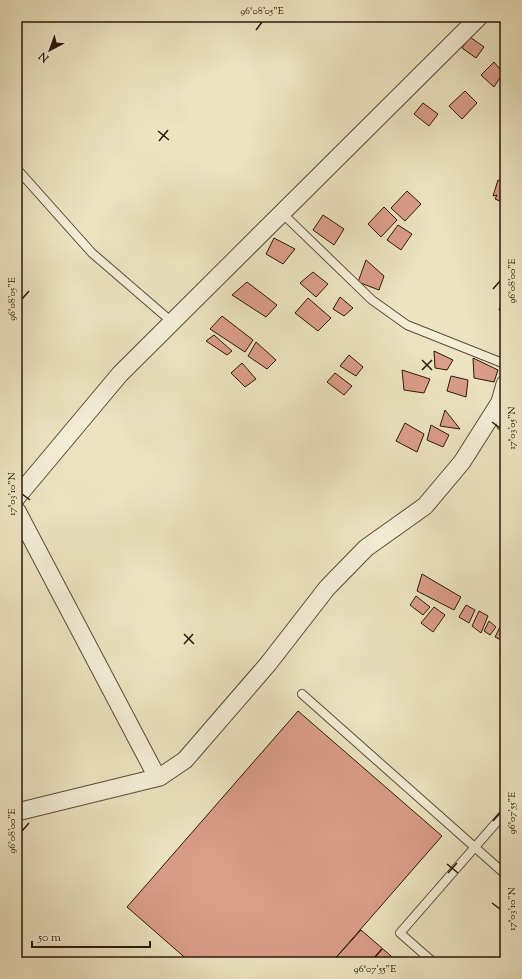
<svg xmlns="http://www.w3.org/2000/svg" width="522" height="979" font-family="'Sorts Mill Goudy',serif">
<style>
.building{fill:#da9d88;stroke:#2c1809}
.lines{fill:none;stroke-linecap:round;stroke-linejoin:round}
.lane-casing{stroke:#5c4b37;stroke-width:10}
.street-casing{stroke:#5c4b37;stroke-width:19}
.lane{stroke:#f3edd6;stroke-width:8}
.street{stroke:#f3edd6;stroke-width:17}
.ticks{fill:none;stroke:#2c1809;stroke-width:1.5}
.neatline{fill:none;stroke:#2c1809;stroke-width:1.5}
.ticks-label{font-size:10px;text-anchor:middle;fill:#2c1809}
</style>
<rect width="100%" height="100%" fill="#ece3c0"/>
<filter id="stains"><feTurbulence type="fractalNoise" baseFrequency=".005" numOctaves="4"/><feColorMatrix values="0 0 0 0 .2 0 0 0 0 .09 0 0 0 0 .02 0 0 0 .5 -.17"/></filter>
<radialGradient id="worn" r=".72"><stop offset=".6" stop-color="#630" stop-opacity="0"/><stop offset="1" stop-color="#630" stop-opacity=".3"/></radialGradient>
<!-- building -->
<g class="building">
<polygon points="470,37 484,47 476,58 462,48"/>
<polygon points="494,62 503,73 494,87 481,75"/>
<polygon points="465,91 477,103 462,119 449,106"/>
<polygon points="423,103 438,114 429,126 414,114"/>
<polygon points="498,180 505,183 505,203 495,199 497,195 493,196"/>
<polygon points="407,191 421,204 405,221 391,208"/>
<polygon points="384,207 397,220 381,237 368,224"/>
<polygon points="323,215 344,229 334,245 313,230"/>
<polygon points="398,225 412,234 401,250 387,240"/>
<polygon points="274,238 295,249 283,264 266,254"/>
<polygon points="366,260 384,276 379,290 358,282"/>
<polygon points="313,272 328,284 316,297 300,283"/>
<polygon points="247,282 277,305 266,317 232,295"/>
<polygon points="505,296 505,312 499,310"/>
<polygon points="340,297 353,308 344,316 333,309"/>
<polygon points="308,298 331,318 318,331 295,313"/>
<polygon points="222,316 253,340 245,352 210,329"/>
<polygon points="214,335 232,351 227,355 206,341"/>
<polygon points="256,342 276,360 267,369 248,356"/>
<polygon points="434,351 453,360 447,370 435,368"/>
<polygon points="349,355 363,367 356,376 340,366"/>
<polygon points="473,358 498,370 494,382 474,378"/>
<polygon points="242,363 256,379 245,387 231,373"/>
<polygon points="402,370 430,379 424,393 404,390"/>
<polygon points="335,373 352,386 344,395 327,382"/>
<polygon points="451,376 468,380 466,397 447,391"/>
<polygon points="445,410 460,429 440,426"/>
<polygon points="405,423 424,434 417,452 396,441"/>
<polygon points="431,425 449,435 443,447 427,440"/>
<polygon points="422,574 461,597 454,610 417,591"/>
<polygon points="416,596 430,607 423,615 410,605"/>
<polygon points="466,605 475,610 469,623 459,617"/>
<polygon points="434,607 445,615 433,632 421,623"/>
<polygon points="479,611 488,616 481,633 472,626"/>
<polygon points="489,621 496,627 490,635 484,631"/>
<polygon points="501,625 505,628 505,634 503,641 495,637"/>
<polygon points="298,711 442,836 332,962 190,962 127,907"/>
<polygon points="361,930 398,962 332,962"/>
</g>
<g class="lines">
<defs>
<g id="lane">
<polyline points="17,169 92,253 172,322"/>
<polyline points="282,213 372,300 407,325 505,364"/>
<polyline points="302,694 505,874"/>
<polyline points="433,962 400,933 502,816"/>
</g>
<g id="street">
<polyline points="500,402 505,423"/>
<polyline points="17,497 120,374 479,17"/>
<polyline points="17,511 157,777"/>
<polyline points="17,812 160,777 185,760 268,664 327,588 366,548 425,506 462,462 500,402 505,384"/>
</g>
</defs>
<!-- lane casing -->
<use href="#lane" class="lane-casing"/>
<!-- street casing -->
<use href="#street" class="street-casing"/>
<!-- lane -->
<use href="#lane" class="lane"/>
<!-- street -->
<use href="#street" class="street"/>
</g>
<!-- ticks -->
<path class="ticks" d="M256,30L262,22M158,131L169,140M159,141L168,130M493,289L500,281M22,299L29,291M422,360L432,370M422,370L432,360M492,422L500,428M22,494L30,500M184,634L194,644M184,644L193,634M493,821L500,813M22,831L29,823M447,864L458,873M448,873L457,863M492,903L500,909M375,957L382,949"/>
<!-- margin -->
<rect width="522" height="979" fill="none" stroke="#ece3c0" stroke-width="44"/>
<!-- north arrow -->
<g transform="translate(50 50) rotate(221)" stroke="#f3edd6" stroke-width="3" paint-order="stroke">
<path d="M0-3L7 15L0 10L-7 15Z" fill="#2c1809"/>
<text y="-6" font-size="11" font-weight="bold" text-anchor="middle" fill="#2c1809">N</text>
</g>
<!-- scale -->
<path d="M32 941v6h118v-6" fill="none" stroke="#2c1809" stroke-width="2"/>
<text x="38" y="941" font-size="12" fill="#2c1809" stroke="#f3edd6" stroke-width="3" paint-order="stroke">50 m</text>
<rect x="22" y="22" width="478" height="935" class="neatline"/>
<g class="ticks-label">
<text x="262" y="14">96°08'05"E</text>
<text transform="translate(511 281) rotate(-90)" y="4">96°08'00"E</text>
<text transform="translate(11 299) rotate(-90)" y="4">96°08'05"E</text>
<text transform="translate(511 428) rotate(-90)" y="4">17°03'05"N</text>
<text transform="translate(11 494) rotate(-90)" y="4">17°03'10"N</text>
<text transform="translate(511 813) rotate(-90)" y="4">96°07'55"E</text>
<text transform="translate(11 831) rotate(-90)" y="4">96°08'00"E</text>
<text transform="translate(511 909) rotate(-90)" y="4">17°03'10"N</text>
<text x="375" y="972">96°07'55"E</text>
</g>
<rect width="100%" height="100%" filter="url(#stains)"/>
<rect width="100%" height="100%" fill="url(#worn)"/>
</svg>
